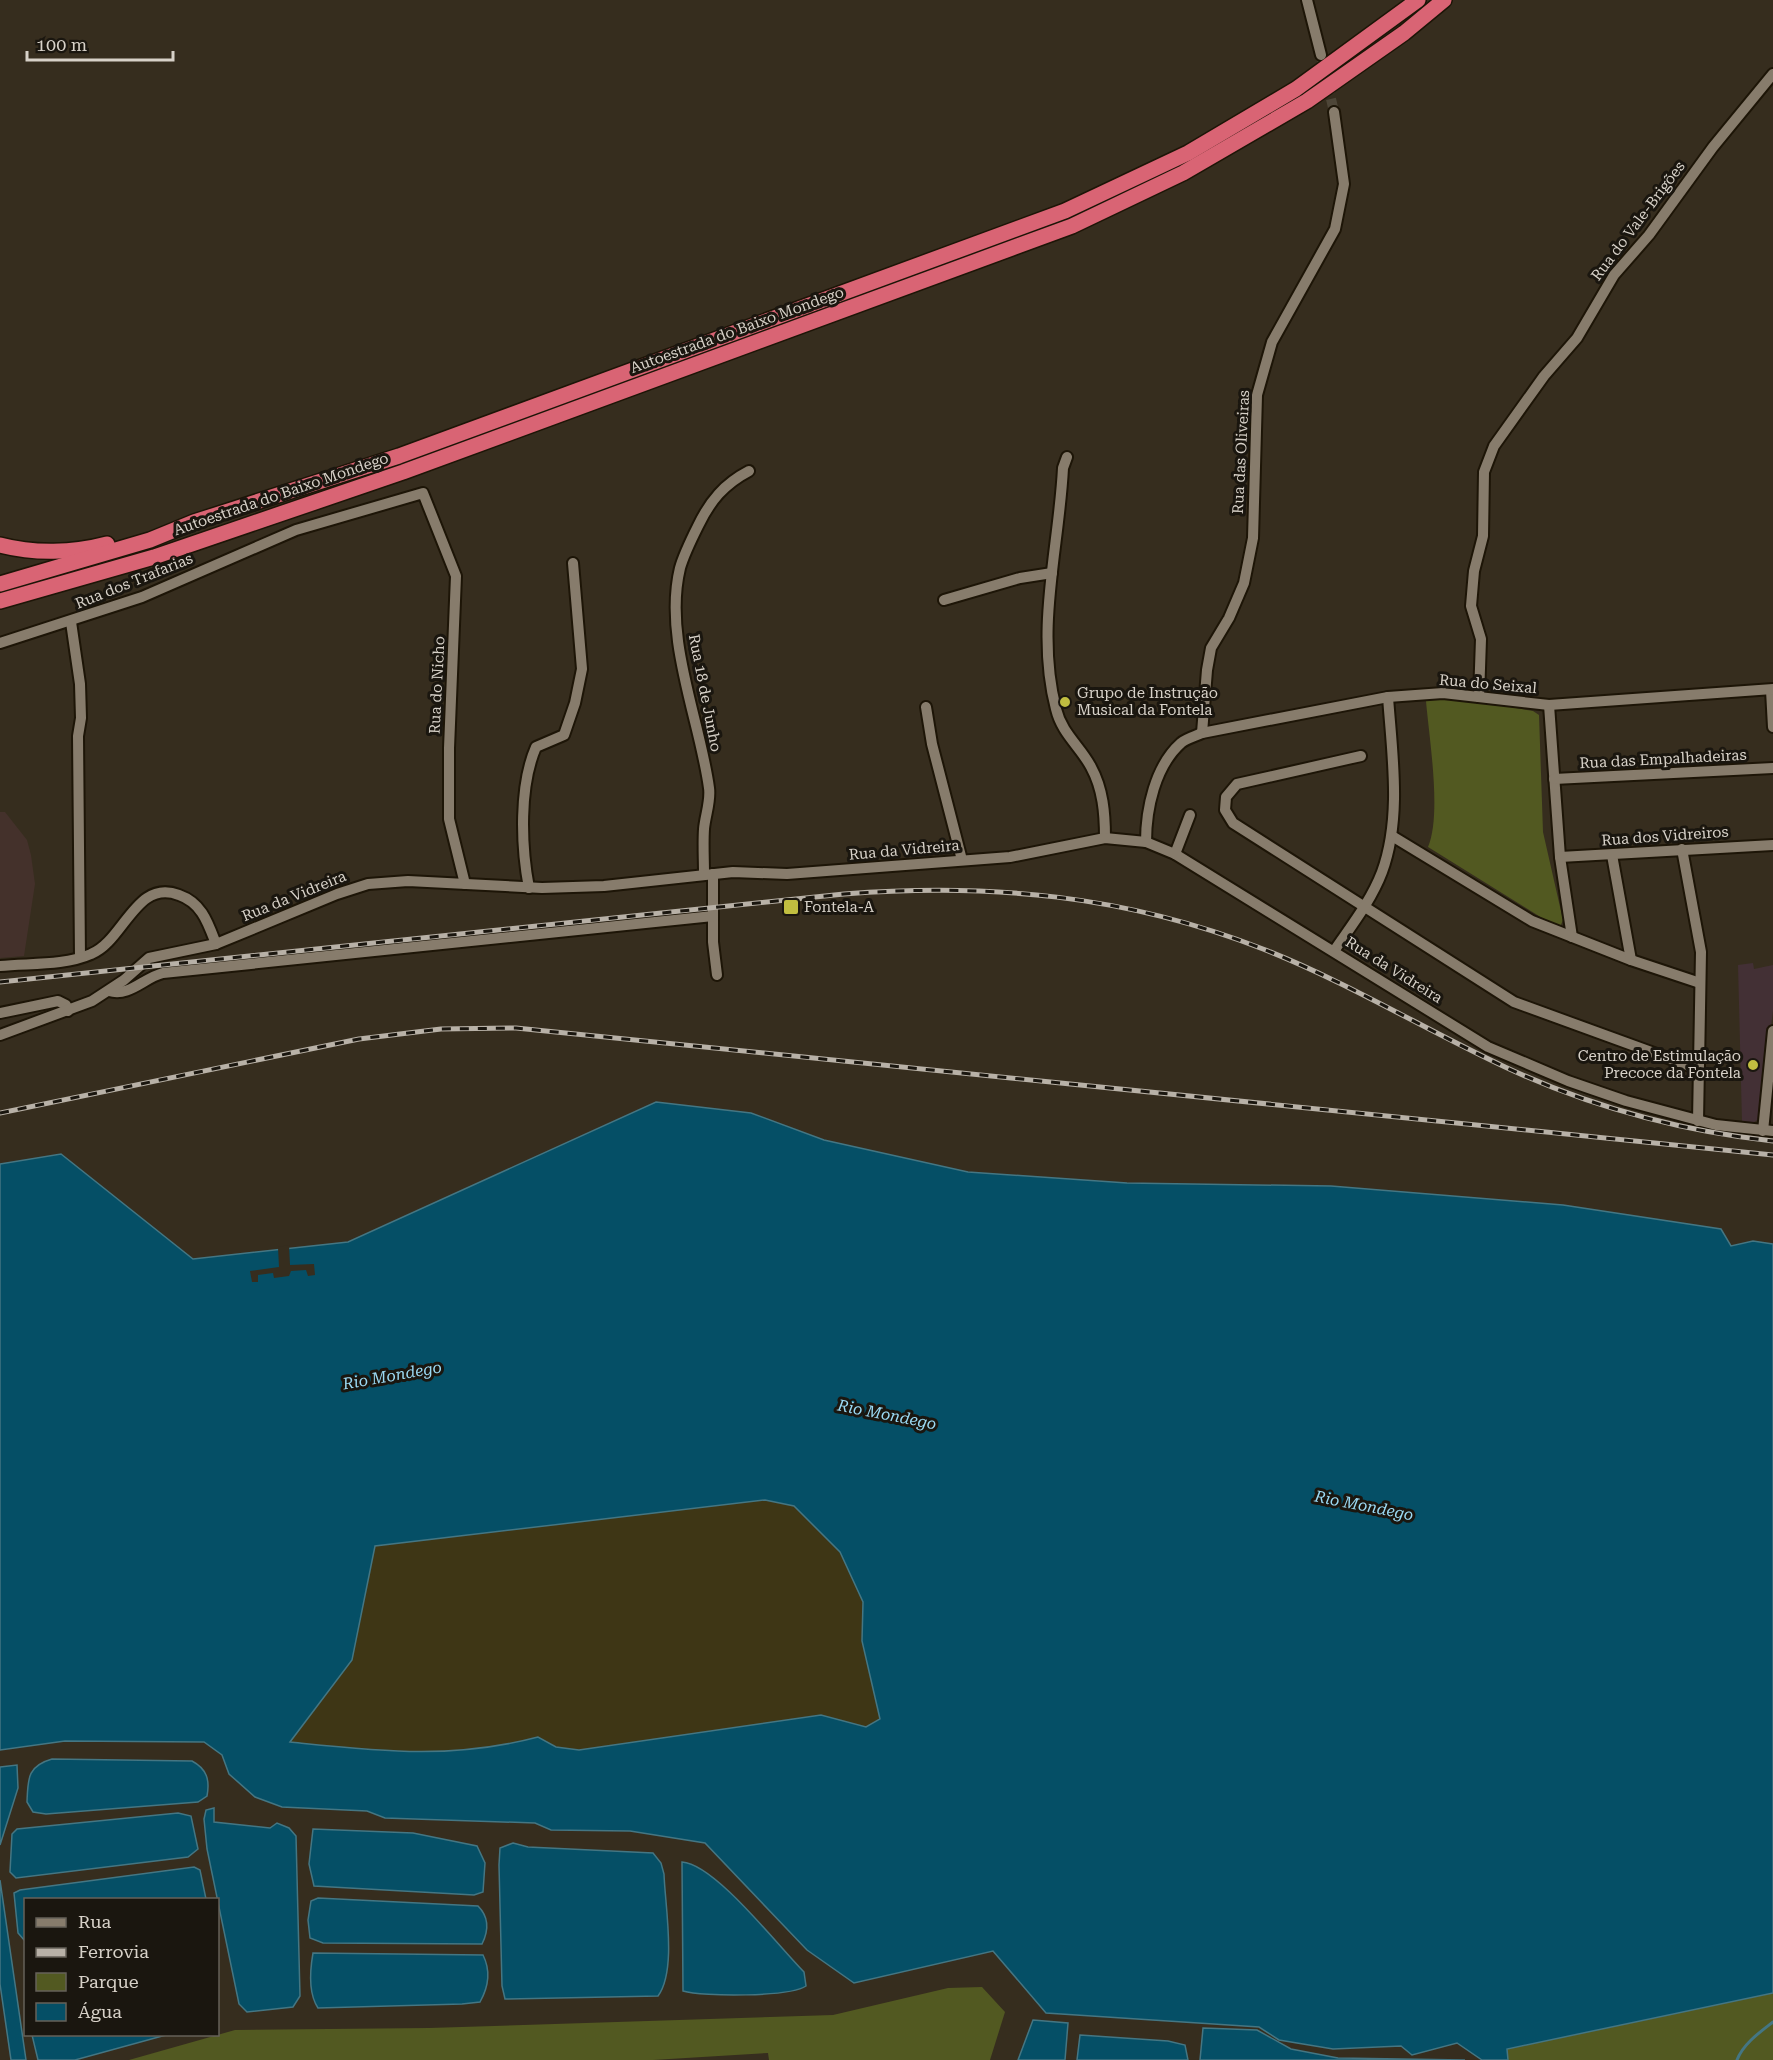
<svg xmlns="http://www.w3.org/2000/svg" width="1773" height="2060" font-family="'Roboto Serif',serif">
<style>
.commercial{fill:#44312b}
.education{fill:#433035}
.green{fill:#525921}
.sand{fill:#3e3615}
.water{fill:#054f66;stroke:#447683;stroke-width:1.5;fill-rule:evenodd}
.pier{fill:#362d1e}
.lines{fill:none;stroke-linecap:round;stroke-linejoin:round}
.stream{stroke:#447683;stroke-width:3}
.minor-tunnel{stroke:#4e4638;stroke-width:10;stroke-dasharray:10 5;stroke-linecap:butt}
.minor-casing{stroke:#1d1507;stroke-width:14}
.highway-casing{stroke:#1d1507;stroke-width:18}
.minor{stroke:#877c6c;stroke-width:10}
.highway{stroke:#d96474;stroke-width:15}
.rail-casing{stroke:#b8b1a7;stroke-width:5}
.rail{stroke:#1a160f;stroke-width:3;stroke-dasharray:9;stroke-linecap:butt}
.poi-dot{fill:#c1be40;stroke:#1a160f;stroke-width:2}
.labels{text-anchor:middle;stroke-width:6;stroke-linejoin:round;paint-order:stroke}
.street-label{font-size:15px;fill:#d7d1c8;stroke:#1a160f}
.poi-label{font-size:15px;fill:#d7d1c8;stroke:#1a160f;text-anchor:start}
.water-label{font-size:16px;font-style:italic;fill:#9bdaf4;stroke:#1a160f}
</style>
<rect width="100%" height="100%" fill="#362d1e"/>
<!-- commercial -->
<polygon class="commercial" points="0,812 5,812 27,840 31,855 35,884 24,956 0,958"/>
<!-- education -->
<polygon class="education" points="1753,963 1754,969 1773,965 1773,1011 1759,1119 1754,1122 1742,1122 1738,965"/>
<!-- green -->
<g class="green">
<path d="M1453,697L1533,711L1539,715L1543,832L1563,920L1560,927L1555,926L1428,847C1442,815 1429,737 1426,701Z"/>
<polygon points="982,1987 1005,2012 990,2060 769,2060 768,2053 653,2060 129,2060 235,2030 429,2028 833,2015 948,1988"/>
<polygon points="1773,1993 1773,2060 1508,2060 1507,2049"/>
</g>
<!-- sand -->
<path class="sand" d="M765,1500L794,1506L840,1552L863,1602L862,1641L880,1719L866,1727L821,1715L579,1750L556,1747L538,1737C451,1760 378,1751 289,1742L352,1660L375,1546Z"/>
<!-- water -->
<g class="water">
<path d="M656,1102L751,1113L824,1140L968,1172L1127,1183L1331,1186L1563,1205L1721,1229L1731,1246L1753,1241L1773,1244V1993L1507,2049L1508,2060H1482L1457,2043L1412,2055L1401,2046L1333,2049L1279,2040L1259,2027L1046,2013L993,1951L854,1983L807,1950L705,1843L630,1831L551,1830L535,1823L385,1818L367,1811L282,1807L255,1797L229,1774L222,1755L204,1742L65,1741L0,1750V1164L61,1154L193,1259L348,1242ZM765,1500L794,1506L840,1552L863,1602L862,1641L880,1719L866,1727L821,1715L579,1750L556,1747L538,1737C451,1760 378,1751 290,1742L352,1660L375,1546Z"/>
<path d="M52,1759L192,1761C207,1769 210,1780 207,1796L198,1802L46,1814L33,1812L27,1802C28,1779 27,1766 52,1759Z"/>
<polygon points="17,1765 18,1788 0,1845 0,1767"/>
<polygon points="214,1808 214,1822 270,1828 277,1823 289,1828 296,1836 300,1996 293,2007 247,2012 239,2004 207,1849 204,1819 206,1810"/>
<polygon points="178,1813 191,1816 198,1849 188,1857 16,1878 10,1872 12,1834 17,1829"/>
<polygon points="313,1829 413,1833 477,1846 485,1863 483,1892 474,1895 314,1886 309,1864"/>
<path d="M513,1843L528,1847L653,1853L661,1863L664,1874C665,1906 677,1970 658,1996L505,1999L502,1986L499,1865L500,1848Z"/>
<path d="M682,1862C715,1864 778,1946 804,1972L806,1986C790,1997 703,1997 683,1991Z"/>
<polygon points="194,1867 200,1870 206,1899 26,1900 25,1941 18,1933 14,1893 20,1890"/>
<polygon points="0,1880 26,2060 11,2060 0,1984"/>
<path d="M318,1898L478,1906C489,1917 489,1930 482,1944L323,1943L310,1938L308,1920L311,1901Z"/>
<path d="M313,1953L483,1955C491,1971 489,1986 480,2002L462,2004L318,2008C308,1993 310,1970 313,1953Z"/>
<polygon points="1033,2020 1068,2023 1065,2060 1018,2060"/>
<polygon points="1203,2028 1257,2030 1291,2049 1338,2058 1465,2060 1200,2060"/>
<polygon points="32,2035 32,2034 166,2035 75,2060 38,2060"/>
<polygon points="1080,2035 1168,2041 1185,2045 1188,2060 1077,2060"/>
</g>
<!-- pier -->
<polygon class="pier" points="289,1245 290,1265 314,1264 315,1275 308,1276 306,1270 291,1271 289,1276 274,1278 273,1273 258,1275 258,1282 252,1282 250,1271 279,1267 278,1247"/>
<g class="lines">
<!-- stream -->
<path class="stream" d="M1737,2060C1743,2044 1760,2032 1773,2022"/>
<!-- minor-tunnel -->
<polyline class="minor-tunnel" points="1321,55 1334,112"/>
<defs>
<g id="minor">
<polyline points="1307,0 1321,55"/>
<path d="M1067,457L1063,468C1059,548 1035,629 1056,709C1062,734 1080,746 1091,767C1103,789 1105,813 1105,838"/>
<polyline points="944,600 1020,578 1052,573"/>
<polyline points="71,622 80,684 81,718 78,736 80,957"/>
<polyline points="0,643 142,597 296,530 423,493 456,576 449,748 449,819 465,884"/>
<polyline points="1771,690 1773,727"/>
<polyline points="1479,697 1481,639 1471,606 1474,571 1483,536 1484,472 1494,446 1544,376 1577,338 1614,275 1649,235 1713,147 1773,74"/>
<polyline points="1549,705 1560,857 1572,937"/>
<polyline points="926,707 932,744 962,860"/>
<polyline points="1202,733 1207,670 1211,648 1229,618 1244,583 1253,538 1257,395 1272,342 1335,229 1344,184 1334,112"/>
<polyline points="1361,756 1237,784 1226,797 1225,810 1233,823 1514,1002 1698,1069"/>
<polyline points="1554,779 1773,768"/>
<polyline points="1392,836 1532,921 1631,960 1700,983"/>
<path d="M1146,842C1146,809 1155,766 1181,743C1187,738 1196,736 1202,733L1388,697L1443,693L1549,705L1773,689"/>
<polyline points="1682,849 1701,952 1698,1121"/>
<polyline points="1175,854 1190,815"/>
<polyline points="1612,855 1631,960"/>
<polyline points="1560,857 1773,845"/>
<path d="M704,874C704,859 703,844 704,829C705,816 711,801 709,788C700,720 663,638 680,568C684,554 691,540 698,526C710,501 724,484 749,471"/>
<polyline points="713,874 713,942 717,975"/>
<path d="M529,888C521,846 519,786 536,747L564,735L575,703L582,669L573,563"/>
<path d="M1334,951C1351,926 1371,901 1382,872C1402,817 1392,754 1388,697"/>
<path d="M0,966C29,963 64,966 91,954C124,941 136,878 179,895C202,903 208,923 216,944"/>
<path d="M109,991C130,997 143,978 163,973L713,916"/>
<polyline points="0,1013 58,1001 66,1005 68,1011"/>
<polyline points="0,1035 92,1001 124,980 149,958 216,944 337,894 368,884 408,881 542,888 604,886 733,872 787,874 1010,857 1105,838 1146,842 1175,854 1488,1047 1568,1081 1626,1101 1716,1125 1773,1131"/>
<polyline points="1763,1131 1773,1031"/>
</g>
<g id="highway">
<path d="M0,545C34,554 73,553 107,544"/>
<polyline points="0,584 150,540 194,522 399,456 1065,211 1188,153 1296,89 1418,0"/>
<polyline points="0,601 154,557 403,472 1072,226 1183,173 1307,101 1404,33 1444,0"/>
</g>
</defs>
<!-- minor casing -->
<use href="#minor" class="minor-casing"/>
<!-- highway casing -->
<use href="#highway" class="highway-casing"/>
<!-- minor -->
<use href="#minor" class="minor"/>
<!-- highway -->
<use href="#highway" class="highway"/>
<defs>
<g id="rail">
<path d="M0,982L844,894C991,883 1125,895 1263,949C1347,982 1424,1029 1505,1067C1591,1107 1680,1131 1773,1141"/>
<polyline points="0,1113 359,1039 441,1029 516,1028 1773,1155"/>
</g>
</defs>
<!-- rail casing -->
<use href="#rail" class="rail-casing"/>
<!-- rail -->
<use href="#rail" class="rail"/>
</g>
<!-- markers -->
<g class="poi-dot">
<circle cx="1065" cy="702" r="6"/>
<rect x="783" y="899" width="16" height="16" rx="3"/>
<circle cx="1753" cy="1065" r="6"/>
</g>
<g class="labels">
<!-- street labels -->
<g class="street-label">
<text transform="translate(1638 221) rotate(-53)" y="5">Rua do Vale-Brigões</text>
<text transform="translate(737 330) rotate(-20)" y="5">Autoestrada do Baixo Mondego</text>
<text transform="translate(1241 452) rotate(-87)" y="5">Rua das Oliveiras</text>
<text transform="translate(281 494) rotate(-19)" y="5">Autoestrada do Baixo Mondego</text>
<text transform="translate(134 581) rotate(-22)" y="5">Rua dos Trafarias</text>
<text transform="translate(1488 684) rotate(5)" y="5">Rua do Seixal</text>
<text transform="translate(437 685) rotate(-87)" y="5">Rua do Nicho</text>
<text transform="translate(705 693) rotate(79)" y="5">Rua 18 de Junho</text>
<text transform="translate(1663 759) rotate(-3)" y="5">Rua das Empalhadeiras</text>
<text transform="translate(1665 836) rotate(-4)" y="5">Rua dos Vidreiros</text>
<text transform="translate(904 850) rotate(-5)" y="5">Rua da Vidreira</text>
<text transform="translate(294 896) rotate(-22)" y="5">Rua da Vidreira</text>
<text transform="translate(1394 970) rotate(32)" y="5">Rua da Vidreira</text>
</g>
<!-- poi labels -->
<g class="poi-label">
<text x="1077" y="698">Grupo de Instrução<tspan x="1077" dy="17">Musical da Fontela</tspan></text>
<text x="804" y="912">Fontela-A</text>
<text x="1741" y="1061" text-anchor="end">Centro de Estimulação<tspan x="1741" dy="17">Precoce da Fontela</tspan></text>
</g>
<!-- water labels -->
<g class="water-label">
<text transform="translate(392 1375) rotate(-10)" y="6">Rio Mondego</text>
<text transform="translate(887 1414) rotate(11)" y="6">Rio Mondego</text>
<text transform="translate(1364 1505) rotate(11)" y="6">Rio Mondego</text>
</g>
</g>
<!-- legend -->
<rect x="24" y="1898" width="195" height="138" fill="#1a160f" stroke="#666159" stroke-width="1.5"/>
<rect x="36" y="1918" width="30" height="9" fill="#877c6c" stroke="#666159" stroke-width="1.5"/>
<text x="78" y="1928" font-size="18" fill="#d7d1c8">Rua</text>
<rect x="36" y="1948" width="30" height="9" fill="#b8b1a7" stroke="#666159" stroke-width="1.5"/>
<text x="78" y="1958" font-size="18" fill="#d7d1c8">Ferrovia</text>
<rect x="36" y="1973" width="30" height="18" fill="#525921" stroke="#666159" stroke-width="1.5"/>
<text x="78" y="1988" font-size="18" fill="#d7d1c8">Parque</text>
<rect x="36" y="2003" width="30" height="18" fill="#054f66" stroke="#666159" stroke-width="1.5"/>
<text x="78" y="2018" font-size="18" fill="#d7d1c8">Água</text>
<!-- scale -->
<path d="M27 51v9h146v-9" fill="none" stroke="#d7d1c8" stroke-width="3"/>
<text x="36" y="51" font-size="18" fill="#d7d1c8" stroke="#1a160f" stroke-width="4.5" paint-order="stroke">100 m</text>
</svg>
